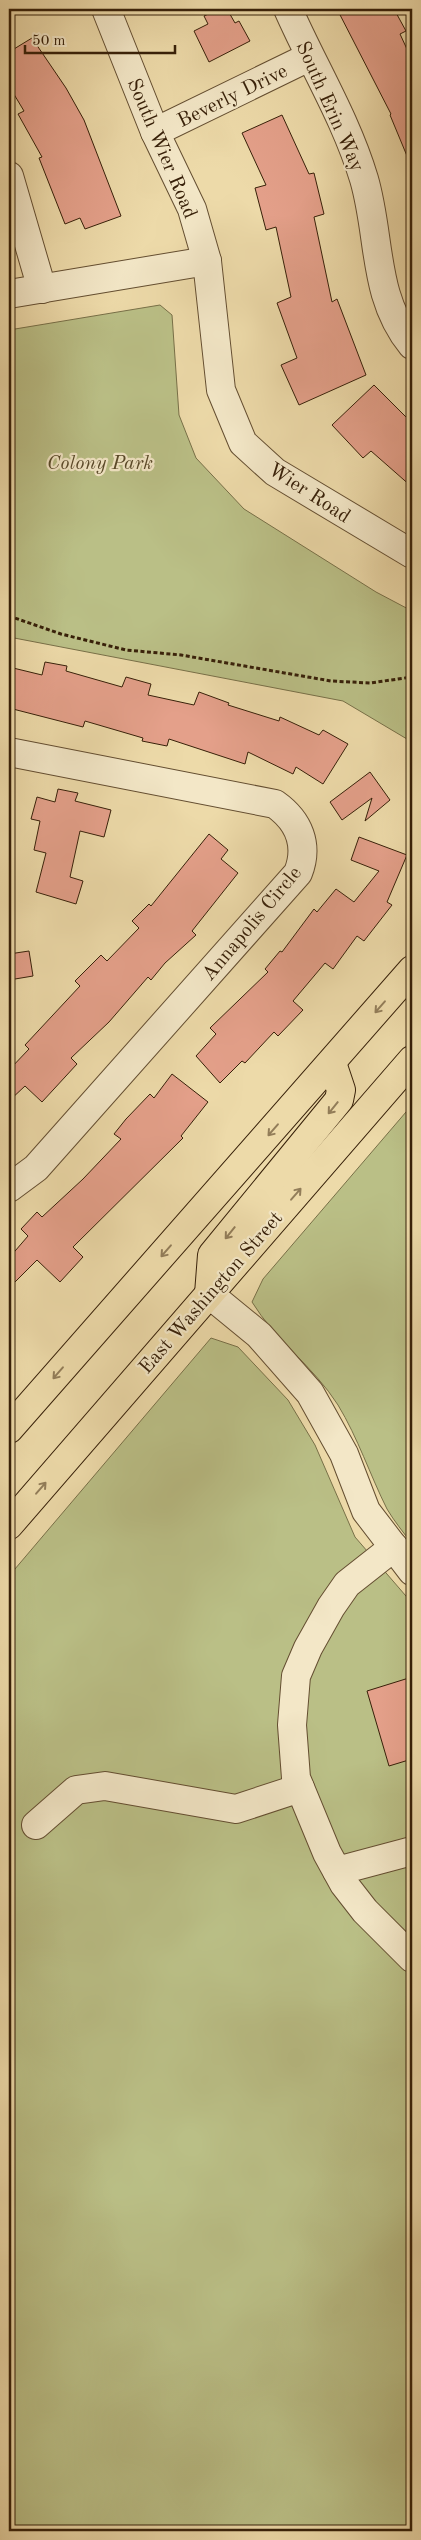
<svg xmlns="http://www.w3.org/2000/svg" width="421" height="2540" font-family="'Old Standard TT',serif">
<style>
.green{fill:#babf86;stroke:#787048}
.building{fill:#e4a08a;stroke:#372009}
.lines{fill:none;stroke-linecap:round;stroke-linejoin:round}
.minor-casing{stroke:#644e31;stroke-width:30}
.major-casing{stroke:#372009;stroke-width:30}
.path{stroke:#372009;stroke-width:3;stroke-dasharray:4 2.5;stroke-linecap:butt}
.minor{stroke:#f3e7c7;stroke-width:28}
.major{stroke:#eddaa9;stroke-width:28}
.oneway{stroke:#927d59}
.labels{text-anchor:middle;stroke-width:4.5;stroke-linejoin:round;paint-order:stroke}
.street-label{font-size:20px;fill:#372009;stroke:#f3e7c7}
.park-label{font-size:20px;font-style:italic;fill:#584828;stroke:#f3e7c7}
</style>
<rect width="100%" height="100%" fill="#eddaa9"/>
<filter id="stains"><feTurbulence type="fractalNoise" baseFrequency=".004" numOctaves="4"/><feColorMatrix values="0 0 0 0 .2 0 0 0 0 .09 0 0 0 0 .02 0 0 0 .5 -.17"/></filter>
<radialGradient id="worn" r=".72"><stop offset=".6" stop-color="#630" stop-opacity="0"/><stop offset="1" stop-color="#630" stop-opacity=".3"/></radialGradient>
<!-- green -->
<g class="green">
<polygon points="160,305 172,315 179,415 196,458 244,509 376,592 412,611 412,742 343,701 9,637 9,330"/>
<path d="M412,1105V1544C404,1533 394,1521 387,1509C370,1475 358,1438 338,1405C314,1367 275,1340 252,1302L263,1279Z"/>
<polygon points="211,1338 238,1347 288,1400 315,1445 355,1537 412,1603 412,2531 9,2531 9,1576"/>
</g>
<!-- building -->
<g class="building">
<polygon points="219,9 227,9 235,23 239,21 250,41 209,62 194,31 208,24 204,16"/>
<polygon points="337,9 394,9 406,31 400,34 412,60 412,168 390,115 391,114"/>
<polygon points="32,38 66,88 84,120 121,216 85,229 80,218 65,224 39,158 42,157 18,114 24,111 9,86 9,52"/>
<polygon points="282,115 309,174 314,173 324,214 314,217 332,302 337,299 366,375 299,405 281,365 297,358 277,303 291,297 276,227 266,230 255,188 266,185 242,133"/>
<polygon points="374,385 412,423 412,487 371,451 363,458 332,425"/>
<polygon points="45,662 67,666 66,671 122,687 126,677 151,684 148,695 194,705 199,692 229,703 228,705 279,721 280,717 319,735 323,730 348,744 323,784 296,767 293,774 248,752 245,764 169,739 167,746 142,741 143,738 85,721 83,727 9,708 9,667 42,675"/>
<polygon points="370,772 390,800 365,821 372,798 342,820 330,802"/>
<polygon points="58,789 78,793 75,801 111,810 104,837 80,831 70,877 83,881 76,904 36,892 46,853 34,850 40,821 31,819 37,797 55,802"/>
<polygon points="209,834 228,850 221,859 238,873 192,931 196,935 165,963 151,980 148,977 109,1022 71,1058 77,1064 42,1102 25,1086 9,1101 9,1070 29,1049 25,1045 80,986 75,981 101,955 107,961 139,928 132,921 149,904 151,906"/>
<polygon points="359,837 407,855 387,902 392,905 364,941 357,936 333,969 325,963 293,1001 303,1010 278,1036 274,1032 245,1063 242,1061 220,1083 196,1056 216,1034 210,1028 268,972 265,969 280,951 282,952 314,909 317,912 336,889 354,902 379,871 351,860"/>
<polygon points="29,951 33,976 9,980 9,954"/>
<polygon points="172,1074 208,1102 181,1136 183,1138 73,1247 83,1257 60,1282 37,1260 9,1288 9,1258 28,1236 21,1229 37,1212 42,1217 83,1179 121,1139 114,1134 126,1119 150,1094 154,1098"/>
<polygon points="412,1677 412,1759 389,1766 367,1691"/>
</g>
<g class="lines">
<defs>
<g id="minor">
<polyline points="106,9 155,132 192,209 207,261 221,390 243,443 275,472 412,554"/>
<path d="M288,9C313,66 346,119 364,179C381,237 372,296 412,345"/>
<polyline points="155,132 309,57"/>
<polyline points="9,176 42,289"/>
<polyline points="9,294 207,261"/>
<path d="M9,752L275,804C299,821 309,845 298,873L36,1168L9,1188"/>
<polyline points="209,1294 259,1335 310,1393 344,1454 366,1511 412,1571"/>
<polyline points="394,1547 347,1584 331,1607 308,1648 296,1676 292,1725 296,1778 327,1853 344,1884 365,1911 412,1958"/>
<polyline points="36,1825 76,1790 105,1786 236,1809 300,1788"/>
<polyline points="337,1871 412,1851"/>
</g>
<g id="major">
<polyline points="209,1294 212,1255 339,1100 341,1090 332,1063"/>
<polyline points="9,1429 412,970"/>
<polyline points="9,1525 412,1060"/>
</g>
</defs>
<!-- minor casing -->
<use href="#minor" class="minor-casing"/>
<!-- major casing -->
<use href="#major" class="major-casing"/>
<!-- path -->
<polyline class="path" points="9,616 61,634 126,650 181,655 331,681 370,683 412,677"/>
<!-- minor -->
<use href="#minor" class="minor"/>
<!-- major -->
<use href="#major" class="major"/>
</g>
<!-- one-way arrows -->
<defs><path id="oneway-shaft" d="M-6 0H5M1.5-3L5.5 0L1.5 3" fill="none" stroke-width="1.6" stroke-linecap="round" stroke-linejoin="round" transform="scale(1.25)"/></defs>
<g class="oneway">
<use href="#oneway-shaft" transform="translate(380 1007) rotate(131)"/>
<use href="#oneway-shaft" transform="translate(333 1108) rotate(129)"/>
<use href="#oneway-shaft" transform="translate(273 1130) rotate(131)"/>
<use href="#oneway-shaft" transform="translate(296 1194) rotate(-49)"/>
<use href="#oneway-shaft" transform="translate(230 1233) rotate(129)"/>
<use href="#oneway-shaft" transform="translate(166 1251) rotate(131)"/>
<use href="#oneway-shaft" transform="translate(58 1373) rotate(131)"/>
<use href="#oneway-shaft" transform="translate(41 1488) rotate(-49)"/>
</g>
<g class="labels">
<!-- street labels -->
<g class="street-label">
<text transform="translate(232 95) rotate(-26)" y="7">Beverly Drive</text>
<text transform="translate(331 106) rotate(66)" y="7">South Erin Way</text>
<text transform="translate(163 148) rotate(67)" y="7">South Wier Road</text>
<text transform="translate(310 492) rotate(33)" y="7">Wier Road</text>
<text transform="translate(251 923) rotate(-50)" y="7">Annapolis Circle</text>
<text transform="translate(210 1292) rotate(-49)" y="7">East Washington Street</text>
</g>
<!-- park labels -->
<g class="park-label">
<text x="100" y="469">Colony Park</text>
</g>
</g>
<!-- margin -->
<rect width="421" height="2540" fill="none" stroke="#eddaa9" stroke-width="30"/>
<rect x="10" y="10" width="401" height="2520" fill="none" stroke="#372009" stroke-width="2.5"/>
<rect x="15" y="15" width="391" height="2510" fill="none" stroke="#372009"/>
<!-- scale -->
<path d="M25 45v8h150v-8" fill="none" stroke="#372009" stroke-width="2.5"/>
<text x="32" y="45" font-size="15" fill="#372009" stroke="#f3e7c7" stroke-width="4" paint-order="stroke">50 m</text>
<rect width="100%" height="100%" filter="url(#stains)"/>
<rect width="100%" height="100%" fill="url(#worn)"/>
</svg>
